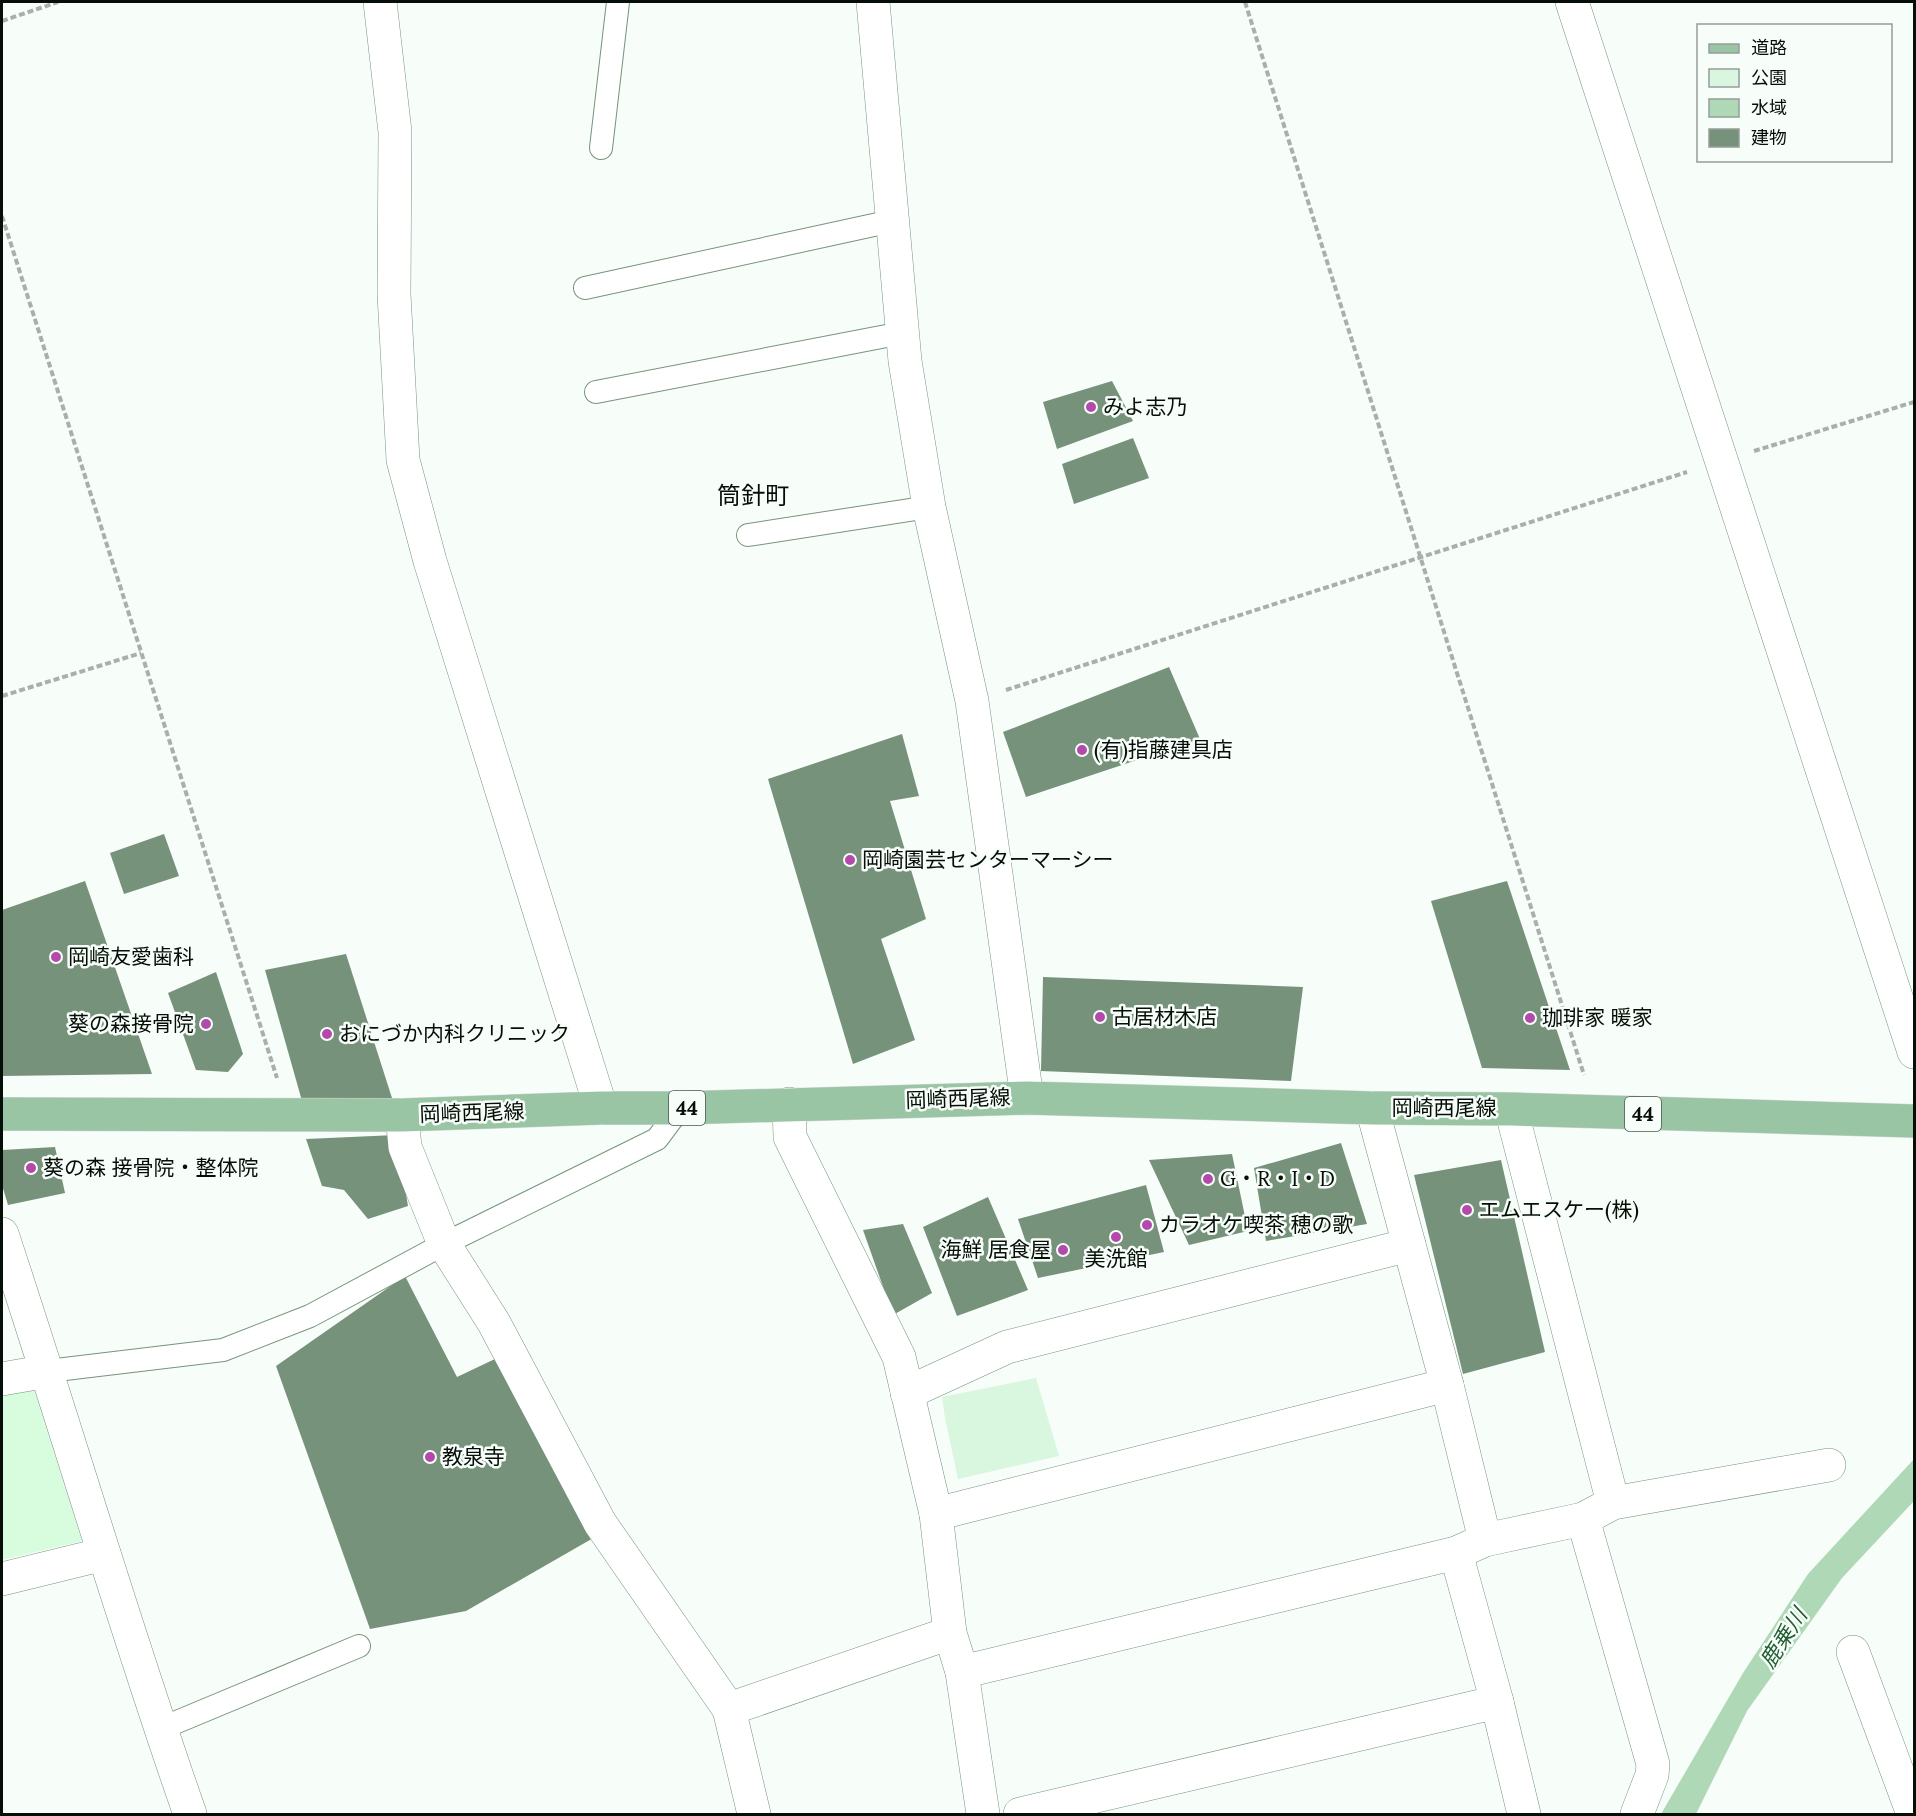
<svg xmlns="http://www.w3.org/2000/svg" width="1916" height="1816" font-family="Lora,'Noto Sans JP',serif">
<style>
.built{fill:#d7fdde}
.green{fill:#d9f6de}
.water{fill:#afd8b7}
.building{fill:#76927b}
.lines{fill:none;stroke-linecap:round;stroke-linejoin:round}
.lane-casing{stroke:#77947d;stroke-width:24}
.street-casing{stroke:#77947d;stroke-width:34}
.secondary-casing{stroke:#77947d;stroke-width:34}
.primary-casing{stroke:#d7d8d7;stroke-width:34}
.path{stroke:#a9b0aa;stroke-width:4;stroke-dasharray:6 3;stroke-linecap:butt}
.lane{stroke:#fff;stroke-width:22}
.street{stroke:#fff;stroke-width:33}
.secondary{stroke:#fff;stroke-width:33}
.primary{stroke:#9ac5a4;stroke-width:33}
.poi-dot{fill:#b34aab;stroke:#f7fdf8;stroke-width:2}
.labels{text-anchor:middle;stroke-width:5;stroke-linejoin:round;paint-order:stroke}
.shield{fill:#f7fdf8;stroke:#4e564f;stroke-width:1.5}
.shield-label{font-size:20px;font-weight:bold;fill:#050e07}
.poi-label{font-size:21px;fill:#050e07;stroke:#f7fdf8;text-anchor:start}
.street-label{font-size:21px;fill:#050e07;stroke:#f7fdf8}
.water-label{font-size:22px;font-style:italic;fill:#235f35;stroke:#f7fdf8}
.quarter-label{font-size:24px;fill:#050e07;stroke:#f7fdf8}
</style>
<rect width="100%" height="100%" fill="#f7fdf8"/>
<!-- built -->
<polygon class="built" points="34,1390 82,1541 2,1560 2,1394"/>
<!-- green -->
<polygon class="green" points="1036,1378 1059,1456 958,1479 945,1418 942,1397"/>
<!-- water -->
<polygon class="water" points="1914,1459 1914,1501 1842,1578 1747,1711 1696,1814 1661,1814 1743,1673 1808,1574"/>
<!-- building -->
<g class="building">
<polygon points="1112,381 1133,421 1057,449 1043,402"/>
<polygon points="1133,438 1149,478 1074,504 1062,464"/>
<polygon points="1169,667 1200,739 1026,797 1003,732"/>
<polygon points="902,734 919,796 890,801 926,919 881,939 915,1040 853,1064 768,779"/>
<polygon points="164,834 179,876 124,894 110,853"/>
<polygon points="85,881 152,1074 2,1076 2,910"/>
<polygon points="1507,881 1570,1070 1482,1068 1431,901"/>
<polygon points="346,954 392,1098 302,1101 265,970"/>
<polygon points="216,972 243,1054 228,1072 196,1070 168,993"/>
<polygon points="1043,977 1303,987 1291,1081 1041,1071"/>
<polygon points="396,1135 408,1206 368,1219 344,1190 322,1186 306,1139"/>
<polygon points="1341,1143 1367,1224 1266,1241 1254,1168"/>
<polygon points="55,1147 65,1193 8,1205 2,1185 2,1150"/>
<polygon points="1232,1154 1248,1231 1189,1245 1149,1160"/>
<polygon points="1501,1160 1545,1352 1463,1374 1414,1175"/>
<polygon points="1146,1185 1164,1252 1038,1278 1018,1219"/>
<polygon points="988,1197 1028,1290 957,1316 923,1227"/>
<polygon points="903,1224 932,1293 893,1315 863,1230"/>
<polygon points="405,1276 457,1377 497,1358 595,1537 466,1611 370,1629 276,1366"/>
</g>
<g class="lines">
<defs>
<g id="lane">
<polyline points="601,148 618,2"/>
<polyline points="585,288 892,221"/>
<polyline points="596,392 902,333"/>
<polyline points="748,535 929,507"/>
<polyline points="48,1371 223,1350 310,1316 444,1244 657,1139 680,1108"/>
<polyline points="160,1729 359,1646"/>
</g>
<g id="street">
<polyline points="380,2 395,132 394,294 403,460 430,561 601,1108"/>
<polyline points="1572,2 1914,1052"/>
<polyline points="789,1104 790,1137 899,1357 936,1514 950,1633 962,1672 983,1814"/>
<polyline points="1372,1108 1447,1385 1485,1540"/>
<polyline points="1511,1109 1613,1503"/>
<polyline points="402,1115 405,1147 444,1244 494,1323 600,1523 729,1709 754,1814"/>
<path d="M2,1234C66,1427 123,1623 190,1814"/>
<polyline points="2,1379 48,1371"/>
<polyline points="907,1393 1007,1347 1409,1245"/>
<polyline points="936,1514 1447,1385"/>
<polyline points="1583,1519 1653,1764 1652,1775 1637,1814"/>
<polyline points="1456,1553 1497,1702 1524,1814"/>
<polyline points="2,1579 104,1554"/>
<polyline points="1853,1652 1913,1814"/>
<polyline points="962,1672 1456,1553 1485,1540 1583,1519 1613,1503 1829,1465"/>
<polyline points="729,1709 950,1633"/>
<polyline points="1020,1814 1497,1702"/>
</g>
<polyline id="secondary" points="873,2 905,361 929,507 972,701 1027,1098"/>
<polyline id="primary" points="2,1114 402,1115 601,1108 680,1108 1027,1098 1372,1108 1511,1109 1914,1121"/>
</defs>
<!-- lane casing -->
<use href="#lane" class="lane-casing"/>
<!-- street casing -->
<use href="#street" class="street-casing"/>
<!-- secondary casing -->
<use href="#secondary" class="secondary-casing"/>
<!-- primary casing -->
<use href="#primary" class="primary-casing"/>
<!-- path -->
<g class="path">
<polyline points="1245,2 1584,1075"/>
<polyline points="2,21 58,2"/>
<polyline points="2,216 277,1078"/>
<polyline points="1754,451 1914,402"/>
<polyline points="1006,690 1687,472"/>
<polyline points="2,696 141,653"/>
</g>
<!-- lane -->
<use href="#lane" class="lane"/>
<!-- street -->
<use href="#street" class="street"/>
<!-- secondary -->
<use href="#secondary" class="secondary"/>
<!-- primary -->
<use href="#primary" class="primary"/>
</g>
<!-- markers -->
<g class="poi-dot">
<circle cx="1091" cy="407" r="6"/>
<circle cx="1082" cy="750" r="6"/>
<circle cx="850" cy="860" r="6"/>
<circle cx="56" cy="957" r="6"/>
<circle cx="1100" cy="1017" r="6"/>
<circle cx="1530" cy="1018" r="6"/>
<circle cx="206" cy="1024" r="6"/>
<circle cx="327" cy="1034" r="6"/>
<circle cx="31" cy="1168" r="6"/>
<circle cx="1208" cy="1179" r="6"/>
<circle cx="1467" cy="1210" r="6"/>
<circle cx="1147" cy="1225" r="6"/>
<circle cx="1116" cy="1237" r="6"/>
<circle cx="1063" cy="1250" r="6"/>
<circle cx="430" cy="1457" r="6"/>
</g>
<g class="labels">
<!-- shield labels -->
<g class="shield">
<rect x="669" y="1091" width="36" height="34" rx="4.5"/>
<rect x="1625" y="1097" width="36" height="34" rx="4.5"/>
</g>
<g class="shield-label">
<text x="687" y="1115">44</text>
<text x="1643" y="1121">44</text>
</g>
<!-- poi labels -->
<g class="poi-label">
<text x="1103" y="414">みよ志乃</text>
<text x="1094" y="757">(有)指藤建具店</text>
<text x="862" y="867">岡崎園芸センターマーシー</text>
<text x="68" y="964">岡崎友愛歯科</text>
<text x="1112" y="1024">古居材木店</text>
<text x="1542" y="1025">珈琲家 暖家</text>
<text x="194" y="1031" text-anchor="end">葵の森接骨院</text>
<text x="339" y="1041">おにづか内科クリニック</text>
<text x="43" y="1175">葵の森 接骨院・整体院</text>
<text x="1220" y="1186">G・R・I・D</text>
<text x="1479" y="1217">エムエスケー(株)</text>
<text x="1159" y="1232">カラオケ喫茶 穂の歌</text>
<text x="1051" y="1257" text-anchor="end">海鮮 居食屋</text>
<text x="1116" y="1266" text-anchor="middle">美洗館</text>
<text x="442" y="1464">教泉寺</text>
</g>
<!-- street labels -->
<g class="street-label">
<text transform="translate(958 1099) rotate(-2)" y="7">岡崎西尾線</text>
<text x="1444" y="1115">岡崎西尾線</text>
<text transform="translate(472 1113) rotate(-2)" y="7">岡崎西尾線</text>
</g>
<!-- water labels -->
<g class="water-label">
<text transform="translate(1783 1638) rotate(-57)" y="8">鹿乗川</text>
</g>
<!-- quarter labels -->
<g class="quarter-label">
<text x="753" y="504">筒針町</text>
</g>
</g>
<!-- border -->
<rect width="1916" height="1816" fill="none" stroke="#050e07" stroke-width="6"/>
<!-- legend -->
<rect x="1697" y="24" width="195" height="138" fill="#f7fdf8" stroke="#969d98" stroke-width="1.5"/>
<rect x="1709" y="44" width="30" height="9" fill="#9ac5a4" stroke="#969d98" stroke-width="1.5"/>
<text x="1751" y="54" font-size="18" fill="#050e07">道路</text>
<rect x="1709" y="69" width="30" height="18" fill="#d9f6de" stroke="#969d98" stroke-width="1.5"/>
<text x="1751" y="84" font-size="18" fill="#050e07">公園</text>
<rect x="1709" y="99" width="30" height="18" fill="#afd8b7" stroke="#969d98" stroke-width="1.5"/>
<text x="1751" y="114" font-size="18" fill="#050e07">水域</text>
<rect x="1709" y="129" width="30" height="18" fill="#76927b" stroke="#969d98" stroke-width="1.5"/>
<text x="1751" y="144" font-size="18" fill="#050e07">建物</text>
</svg>
